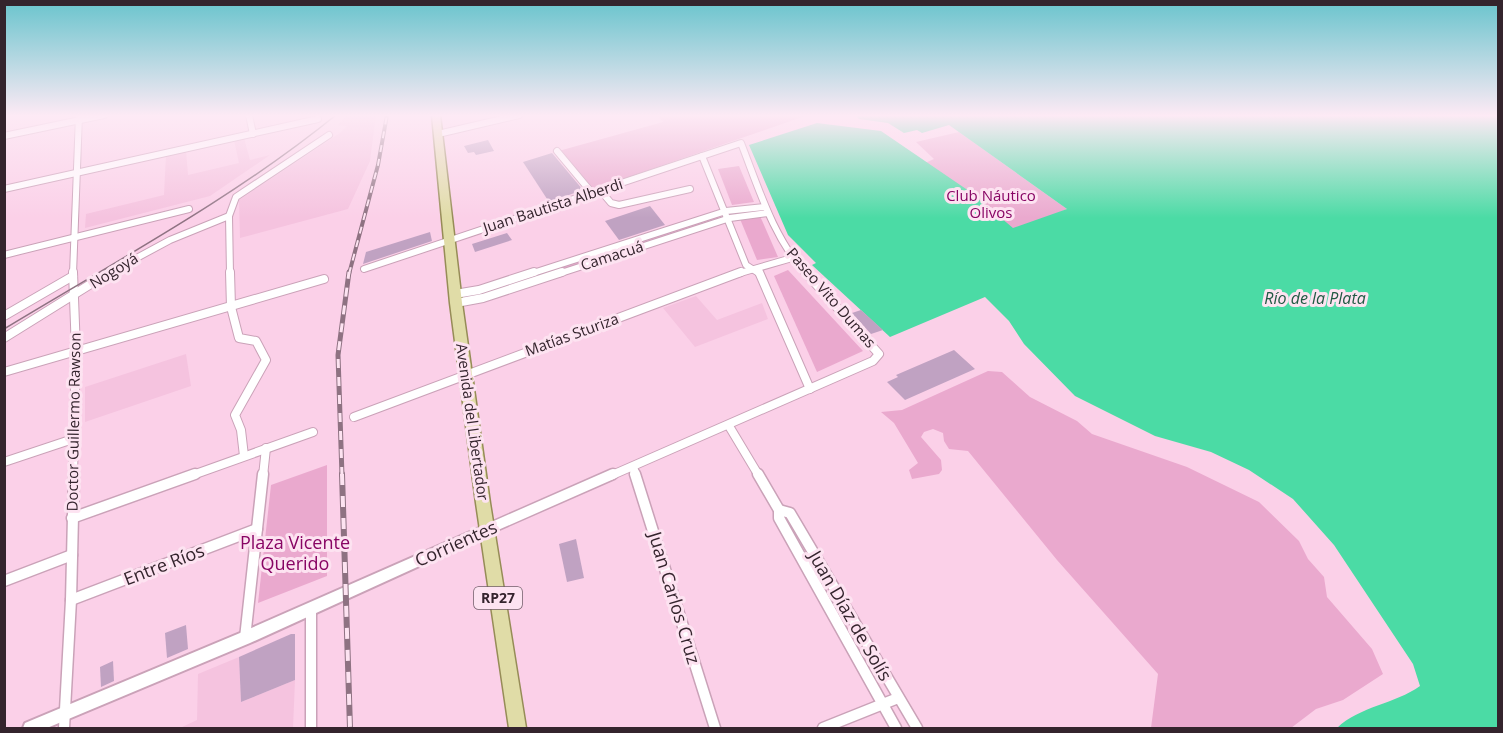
<svg xmlns="http://www.w3.org/2000/svg" width="1503" height="733" font-family="'Open Sans',sans-serif">
<style>
.built{fill:#f5c3df}
.green{fill:#eaa9ce}
.water{fill:#4bdba5}
.building{fill:#c0a2c2}
.lines{fill:none;stroke-linecap:round;stroke-linejoin:round}
.street-far2-casing{stroke:#caa2b8;stroke-width:8}
.street-far1-casing{stroke:#caa2b8;stroke-width:10}
.street-casing{stroke:#caa2b8;stroke-width:13}
.secondary-casing{stroke:#caa2b8;stroke-width:4}
.primary-casing{stroke:#968c57;stroke-width:3}
.street-far2{stroke:#fff;stroke-width:6}
.street-far1{stroke:#fff;stroke-width:8}
.street{stroke:#fff;stroke-width:10}
.secondary{fill:#fff;fill-rule:evenodd}
.primary{fill:#e0dca7;fill-rule:evenodd}
.tram{stroke:#8e7282;stroke-width:1.5}
.rail-far2-casing{stroke:#8e7282;stroke-width:4}
.rail-far1-casing{stroke:#8e7282;stroke-width:5}
.rail-casing{stroke:#8e7282;stroke-width:6}
.rail-far2{stroke:#fde3f1;stroke-width:2;stroke-dasharray:7;stroke-linecap:butt}
.rail-far1{stroke:#fde3f1;stroke-width:3;stroke-dasharray:9;stroke-linecap:butt}
.rail{stroke:#fde3f1;stroke-width:4;stroke-dasharray:11;stroke-linecap:butt}
.labels{text-anchor:middle;stroke-width:6;stroke-linejoin:round;paint-order:stroke}
.shield{fill:#fde3f1;stroke:#705d68;stroke-width:1.5}
.shield-label{font-size:14px;font-weight:bold;fill:#34242d}
.park-label{font-size:15px;fill:#880564;stroke:#fde3f1}
.street-label{font-size:15px;fill:#34242d;stroke:#fde3f1}
.water-label{font-size:16px;font-style:italic;fill:#215943;stroke:#fde3f1}
.near-park-label{font-size:18px;fill:#880564;stroke:#fde3f1}
.near-street-label{font-size:18px;fill:#34242d;stroke:#fde3f1}
</style>
<rect width="100%" height="100%" fill="#fbd0e8"/>
<!-- built -->
<g class="built">
<polygon points="347,115 376,115 370,161 348,209 240,238 239,200 340,133 347,126 338,125"/>
<polygon points="244,138 250,160 270,155 210,196 85,228 86,214 164,195 166,155 186,151 188,175 239,163 234,140"/>
<polygon points="696,296 717,320 762,303 768,319 695,347 663,308"/>
<polygon points="186,354 191,386 85,422 85,387"/>
<polygon points="239,657 241,702 295,680 293,728 180,728 197,720 198,674"/>
</g>
<!-- green -->
<g class="green">
<polygon points="657,115 808,115 588,191 555,152 663,122"/>
<polygon points="959,132 1067,209 937,266 956,183 925,163 934,159 916,142"/>
<polygon points="739,166 754,202 732,205 718,169"/>
<polygon points="718,215 719,219 482,296 480,291"/>
<polygon points="760,216 778,257 757,260 740,219"/>
<polygon points="788,270 863,351 817,372 774,276"/>
<polygon points="988,371 1002,372 1030,397 1077,421 1092,434 1187,467 1259,502 1299,541 1308,559 1324,577 1327,597 1372,649 1383,674 1343,700 1316,709 1291,728 1151,728 1158,674 1057,560 968,451 949,449 944,441 943,433 933,429 924,432 921,437 941,460 942,470 939,474 912,479 909,470 918,463 894,423 881,412 902,410"/>
<polygon points="327,465 327,576 258,603 271,485"/>
</g>
<!-- water -->
<path class="water" d="M855,115H1498V728H1337C1360,706 1395,704 1420,686L1413,664L1334,545L1293,499L1249,470L1211,452L1155,436L1075,396L1024,344L1009,321L985,297L890,337L812,265L816,263L788,235L749,145L817,123L881,131L969,191L1013,228L1067,209L949,125L922,133L917,130L904,133L888,123L859,119Z"/>
<!-- building -->
<g class="building">
<polygon points="488,140 494,151 476,155 474,152 468,153 464,146"/>
<polygon points="552,153 583,190 549,202 523,162"/>
<polygon points="650,206 665,225 619,240 605,221"/>
<polygon points="430,232 432,241 363,264 366,252"/>
<polygon points="507,233 512,240 475,252 472,244"/>
<polygon points="861,310 883,330 871,334 852,313"/>
<polygon points="954,350 975,369 905,400 887,382 898,377 896,375"/>
<polygon points="576,539 584,578 567,582 559,544"/>
<polygon points="186,625 188,649 167,658 165,633"/>
<polygon points="291,634 295,634 295,680 241,702 239,657"/>
<polygon points="113,661 114,681 101,687 100,667"/>
</g>
<g class="lines">
<defs>
<g id="street-far2">
<polyline points="249,115 253,134"/>
<polyline points="438,134 519,115"/>
<polyline points="4,136 104,115"/>
<polyline points="557,151 592,193"/>
<polyline points="702,156 746,265 760,274"/>
<polyline points="4,189 318,119"/>
<polyline points="600,190 611,203 619,205 690,189"/>
<polyline points="4,255 189,209"/>
<path d="M364,269L741,143C759,189 773,237 806,274"/>
<polyline points="73,274 79,115"/>
<polyline points="107,274 170,240 229,216"/>
<polyline points="230,274 229,216 236,197 329,135"/>
<polyline points="530,274 726,211 765,207"/>
<polyline points="558,274 730,218 768,213"/>
<polyline points="737,274 792,258"/>
</g>
<g id="street-far1">
<polyline points="73,272 76,351 73,476"/>
<polyline points="230,272 231,307 239,338 256,341 266,360 235,415 241,430 244,456"/>
<polyline points="759,272 810,389"/>
<polyline points="455,294 479,290 534,272"/>
<polyline points="456,303 483,298 562,272"/>
<polyline points="4,316 73,276"/>
<polyline points="4,338 110,272"/>
<polyline points="4,372 324,279"/>
<polyline points="354,417 741,272"/>
<polyline points="729,426 759,476"/>
<polyline points="4,462 73,439"/>
<polyline points="633,467 636,476"/>
<polyline points="190,476 313,432"/>
<polyline points="263,476 266,448"/>
<polyline points="610,476 873,361 879,354 805,272"/>
</g>
<g id="street">
<polyline points="635,474 715,728"/>
<polyline points="758,474 779,510 779,518 896,728"/>
<polyline points="779,510 790,513 917,728"/>
<polyline points="72,518 195,474"/>
<polyline points="488,529 613,474"/>
<polyline points="4,581 72,555"/>
<polyline points="71,600 257,529"/>
<polyline points="311,609 311,728"/>
<polyline points="245,638 263,474"/>
<polyline points="64,728 71,600 74,474"/>
<polyline points="823,728 898,698"/>
</g>
<polygon id="secondary" points="488,524 492,525 494,529 492,533 250,643 47,728 23,728 25,723 240,633"/>
<polygon id="primary" points="432,115 440,115 462,303 490,503 526,728 509,728 476,503 450,303"/>
</defs>
<!-- street-far2 casing -->
<use href="#street-far2" class="street-far2-casing"/>
<!-- street-far1 casing -->
<use href="#street-far1" class="street-far1-casing"/>
<!-- street casing -->
<use href="#street" class="street-casing"/>
<!-- secondary casing -->
<use href="#secondary" class="secondary-casing"/>
<!-- primary casing -->
<use href="#primary" class="primary-casing"/>
<!-- street-far2 -->
<use href="#street-far2" class="street-far2"/>
<!-- street-far1 -->
<use href="#street-far1" class="street-far1"/>
<!-- street -->
<use href="#street" class="street"/>
<!-- secondary -->
<use href="#secondary" class="secondary"/>
<!-- primary -->
<use href="#primary" class="primary"/>
<!-- tram -->
<path class="tram" d="M4,329C116,261 234,198 336,115"/>
<defs>
<polyline id="rail-far2" points="349,274 378,165 387,115"/>
<polyline id="rail-far1" points="342,476 338,355 349,272"/>
<polyline id="rail" points="342,474 350,728"/>
</defs>
<!-- rail-far2 casing -->
<use href="#rail-far2" class="rail-far2-casing"/>
<!-- rail-far1 casing -->
<use href="#rail-far1" class="rail-far1-casing"/>
<!-- rail casing -->
<use href="#rail" class="rail-casing"/>
<!-- rail-far2 -->
<use href="#rail-far2" class="rail-far2"/>
<!-- rail-far1 -->
<use href="#rail-far1" class="rail-far1"/>
<!-- rail -->
<use href="#rail" class="rail"/>
</g>
<!-- sky -->
<linearGradient id="sky" x2="0" y2="1"><stop stop-color="#69c4cd"/><stop offset="0.53" stop-color="#fdeaf5"/><stop offset="1" stop-color="#fdeaf5" stop-opacity="0"/></linearGradient>
<rect width="1503" height="218" fill="url(#sky)"/>
<g class="labels">
<!-- shield labels -->
<rect class="shield" x="474" y="587" width="48" height="22" rx="4.5"/>
<g class="shield-label">
<text x="498" y="603">RP27</text>
</g>
<!-- park labels -->
<g class="park-label">
<text x="991" y="201">Club Náutico<tspan x="991" dy="17">Olivos</tspan></text>
</g>
<!-- street labels -->
<g class="street-label">
<text transform="translate(553 206) rotate(-18)" y="5">Juan Bautista Alberdi</text>
<text transform="translate(612 256) rotate(-18)" y="5">Camacuá</text>
<text transform="translate(114 271) rotate(-32)" y="5">Nogoyá</text>
<text transform="translate(831 298) rotate(49)" y="5">Paseo Vito Dumas</text>
<text transform="translate(572 335) rotate(-20)" y="5">Matías Sturiza</text>
<text transform="translate(74 422) rotate(-89)" y="5">Doctor Guillermo Rawson</text>
<text transform="translate(472 422) rotate(82)" y="5">Avenida del Libertador</text>
</g>
<!-- water labels -->
<g class="water-label">
<text x="1315" y="304">Río de la Plata</text>
</g>
<!-- near-park labels -->
<g class="near-park-label">
<text x="295" y="549">Plaza Vicente<tspan x="295" dy="21">Querido</tspan></text>
</g>
<!-- near-street labels -->
<g class="near-street-label">
<text transform="translate(456 544) rotate(-24)" y="6">Corrientes</text>
<text transform="translate(164 565) rotate(-21)" y="6">Entre Ríos</text>
<text transform="translate(674 598) rotate(73)" y="6">Juan Carlos Cruz</text>
<text transform="translate(850 616) rotate(60)" y="6">Juan Díaz de Solís</text>
</g>
</g>
<!-- border -->
<rect width="1503" height="733" fill="none" stroke="#34242d" stroke-width="12"/>
</svg>
